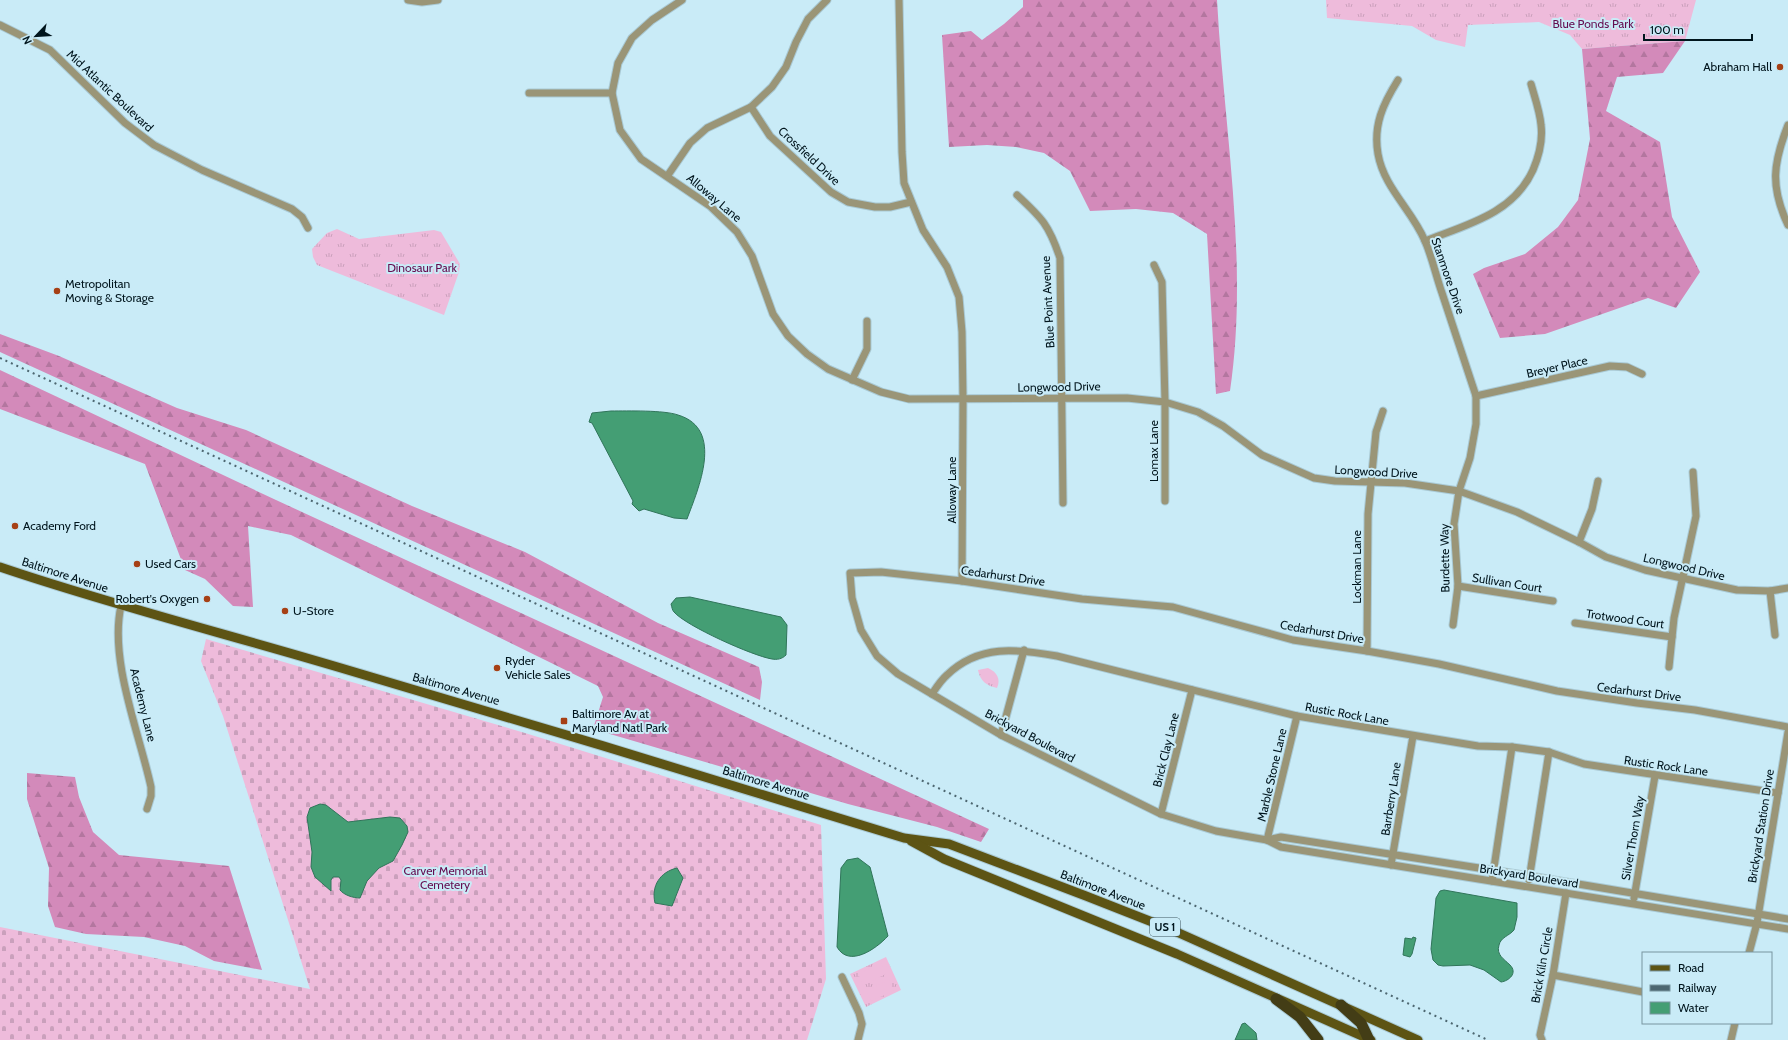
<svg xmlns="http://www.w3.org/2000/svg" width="1788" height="1040" font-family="Cabin,sans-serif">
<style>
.grass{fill:url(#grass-tufts)}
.forest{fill:url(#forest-firs)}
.cemetery{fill:url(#cemetery-stones)}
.pitch{fill:#eebbdb}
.water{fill:#449e74;stroke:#30755a}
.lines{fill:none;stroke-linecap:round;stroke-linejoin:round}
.minor-casing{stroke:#a9c9d4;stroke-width:9}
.major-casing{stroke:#a9c9d4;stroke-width:11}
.highway-casing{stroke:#a9c9d4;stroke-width:13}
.minor{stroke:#9a9577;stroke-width:7}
.major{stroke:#5d5414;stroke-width:9}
.highway{stroke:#433d16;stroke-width:11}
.rail{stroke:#4d6771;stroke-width:2;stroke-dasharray:2 4;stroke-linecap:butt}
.poi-dot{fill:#a64015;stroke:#c9ebf7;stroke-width:1.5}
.labels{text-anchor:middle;stroke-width:4;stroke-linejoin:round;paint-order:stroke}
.shield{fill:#c9ebf7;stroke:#3c555e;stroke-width:1}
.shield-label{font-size:11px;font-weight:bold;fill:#00151d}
.park-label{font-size:12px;fill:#650d50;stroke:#c9ebf7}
.poi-label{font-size:12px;fill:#00151d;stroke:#c9ebf7;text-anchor:start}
.street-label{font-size:12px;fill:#00151d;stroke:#c9ebf7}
</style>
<defs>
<pattern id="grass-tufts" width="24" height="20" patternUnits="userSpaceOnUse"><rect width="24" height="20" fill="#eebbdb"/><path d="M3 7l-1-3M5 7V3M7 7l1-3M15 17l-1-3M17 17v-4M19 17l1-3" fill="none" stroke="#caa0bc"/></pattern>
<pattern id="forest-firs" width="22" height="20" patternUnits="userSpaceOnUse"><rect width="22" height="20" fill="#d38aba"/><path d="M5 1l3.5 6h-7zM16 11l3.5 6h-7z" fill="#b3769f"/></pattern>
<pattern id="cemetery-stones" width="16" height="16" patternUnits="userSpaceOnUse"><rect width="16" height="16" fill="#eebbdb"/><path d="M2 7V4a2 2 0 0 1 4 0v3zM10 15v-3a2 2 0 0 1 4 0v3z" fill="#caa0bc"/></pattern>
</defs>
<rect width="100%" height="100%" fill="#c9ebf7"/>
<!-- grass -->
<g class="grass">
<polygon points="1326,0 1696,0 1685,41 1582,49 1570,35 1539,22 1468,25 1465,47 1436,40 1412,26 1327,18"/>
<polygon points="337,229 359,239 434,230 441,232 460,264 459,272 444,315 317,265 313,257 312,249 327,233"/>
<path d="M988,668C997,672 1001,679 997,688C987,686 980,681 978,670Z"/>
<polygon points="886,957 901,990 866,1007 850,974"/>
</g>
<!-- forest -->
<g class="forest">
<path d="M1023,0H1217C1224,130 1249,262 1230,391L1216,394L1207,234L1173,213L1136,209L1090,211L1070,171L1044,153L1016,147L987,145L949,147L942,35L971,31L982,40L1004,24L1023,7Z"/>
<polygon points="1685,41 1663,73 1617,77 1606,111 1660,142 1672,217 1700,272 1676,308 1648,298 1545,334 1500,338 1473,274 1484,268 1525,254 1558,227 1578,200 1590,139 1582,49"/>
<polygon points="0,334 59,356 177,408 246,430 412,506 525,552 658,623 759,667 762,682 760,700 0,352"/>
<polygon points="0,370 276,500 989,829 981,842 937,827 848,804 593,729 603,697 598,686 291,535 248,526 253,607 233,606 205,579 185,570 145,464 0,409"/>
<polygon points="27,773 75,777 79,797 93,832 119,855 229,866 262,970 214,961 185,946 144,937 86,934 55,927 48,906 49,868 27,799"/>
</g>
<!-- cemetery -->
<polygon class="cemetery" points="206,639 525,733 821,825 826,979 807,1040 0,1040 0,927 310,989 223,716 201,661"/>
<!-- pitch -->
<g class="pitch">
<polygon points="881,963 886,974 863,985 858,974"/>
<polygon points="889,980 894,991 871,1001 866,991"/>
</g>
<!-- water -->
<g class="water">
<path d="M611,411C628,411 664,410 678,415C725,429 698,489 687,519L674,518L644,509L639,511L632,504L633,501L592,423L589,422L592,413Z"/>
<path d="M690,597L781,617L787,625L786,655C782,659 777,660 772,659C753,656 686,626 674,612C672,610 672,607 671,604L676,598Z"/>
<path d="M320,804L326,805L348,822L390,817L400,818L407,826L408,832L402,845L393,861L379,868L367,881L360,898C353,898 344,895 340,890L341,880L339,877H333L331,880V891L315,877L311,867L312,852L307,817L310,808Z"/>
<path d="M858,858L870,867L888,936C876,949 849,968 837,947L841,868L847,860Z"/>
<path d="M677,868L683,878L672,906L655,903C651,886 660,872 677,868Z"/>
<path d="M1444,890L1517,903V917L1514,930C1509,936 1501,937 1499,945C1496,955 1504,959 1510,965C1518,973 1509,981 1501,982L1484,970L1470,965L1443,966L1438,965L1433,960L1431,949L1436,898L1440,891Z"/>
<polygon points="1413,937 1416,938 1412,954 1410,957 1403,955 1405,938 1412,939"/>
<polygon points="1245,1023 1256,1033 1257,1040 1235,1040 1242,1024"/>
</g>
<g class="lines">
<defs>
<g id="minor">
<polyline points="408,0 422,2 438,0"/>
<polyline points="682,0 652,20 632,38 618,63 612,93 620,130 641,159 710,206 737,232 752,256 773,314 788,336 807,354 828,369 881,392 909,399 1127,398 1165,402 1198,412 1223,426 1262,455 1314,478 1335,481 1405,483 1459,491 1517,512 1579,542 1606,557 1645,570 1737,590 1770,591 1788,588"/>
<polyline points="899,0 902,152 904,183 923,230 947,267 959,297 962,332 963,399 962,581"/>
<polyline points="0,25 50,50 125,123 154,145 202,170 292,209 302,217 308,228"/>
<path d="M1398,80C1383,104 1373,125 1378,154C1384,188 1412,210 1425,241C1432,257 1436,276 1442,293C1453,327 1465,362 1476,396V424L1470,458L1459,491L1454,524L1458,586L1453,625"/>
<polyline points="529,93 612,93"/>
<polyline points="751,107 770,136 831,192 848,202 875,207 890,207 911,202"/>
<path d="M1788,125C1773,163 1770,187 1788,225"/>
<polyline points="668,175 690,143 707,128 751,107 772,87 786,67 796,42 808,19 827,0"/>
<path d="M1017,195C1042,218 1049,225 1060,258L1063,503"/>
<path d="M1425,241C1466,225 1513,214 1533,170C1539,156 1543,141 1541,125C1540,112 1535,98 1531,84"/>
<polyline points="1154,265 1162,282 1165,402 1165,501"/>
<polyline points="852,380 867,349 867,321"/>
<polyline points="1476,396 1610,366 1627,367 1642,374"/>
<polyline points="1579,542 1592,509 1598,481"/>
<polyline points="1458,586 1553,601"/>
<polyline points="1770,591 1775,635"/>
<path d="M121,606C109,660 139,732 151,787V796L147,809"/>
<polyline points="1575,623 1672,637"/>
<polyline points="1367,651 1368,514 1376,432 1383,411"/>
<polyline points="1669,667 1674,618 1696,516 1693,472"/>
<path d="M932,694C936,688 941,680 947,675C979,644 1017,649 1057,656L1297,716L1478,746L1512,747L1549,752L1584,764L1778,793"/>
<polyline points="1788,727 1695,710 1637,703 1557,691 1439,664 1367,651 1293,640 1173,607 1082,599 962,581 881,572 850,573 852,598 861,630 877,656 898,674 1001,735 1161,814 1216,831 1267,840 1281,847 1788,929"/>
<polyline points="1001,735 1024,650"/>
<polyline points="1161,814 1192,690"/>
<polyline points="1267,840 1281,837 1530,876 1788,919"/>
<polyline points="1267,840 1297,716"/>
<polyline points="1391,865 1413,736"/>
<polyline points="1529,880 1549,752"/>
<polyline points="1492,881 1512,747"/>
<polyline points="1634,898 1655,776"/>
<polyline points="1749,953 1757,923 1788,732"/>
<polyline points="1553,975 1643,992"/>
<polyline points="842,977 859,1013 862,1024 858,1040"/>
<polyline points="1542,1040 1540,1035 1553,975 1566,893"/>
<polyline points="1731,1040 1735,1023"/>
</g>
<g id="major">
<path d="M0,567C112,605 227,634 341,668C529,723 717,780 904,838L949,844L1086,896L1170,929L1418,1040"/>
<polyline points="911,841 944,859 1177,954 1371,1040"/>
</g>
<g id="highway">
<polyline points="1276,999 1300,1017 1318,1040"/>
<polyline points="1341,1005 1361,1023 1369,1040"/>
</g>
</defs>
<!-- minor casing -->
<use href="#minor" class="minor-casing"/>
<!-- major casing -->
<use href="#major" class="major-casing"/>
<!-- highway casing -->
<use href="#highway" class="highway-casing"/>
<!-- minor -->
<use href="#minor" class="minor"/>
<!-- major -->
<use href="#major" class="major"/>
<!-- highway -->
<use href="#highway" class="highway"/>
<!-- rail -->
<polyline class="rail" points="0,358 1488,1040"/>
</g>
<!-- markers -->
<g class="poi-dot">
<circle cx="1780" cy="67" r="4"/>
<circle cx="57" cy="291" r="4"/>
<circle cx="15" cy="526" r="4"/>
<circle cx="137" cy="564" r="4"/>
<circle cx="207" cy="599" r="4"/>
<circle cx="285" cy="611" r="4"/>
<circle cx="497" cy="668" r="4"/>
<rect x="560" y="717" width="8" height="8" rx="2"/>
</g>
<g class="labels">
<!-- shield labels -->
<rect class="shield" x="1150" y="918" width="30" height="18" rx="3"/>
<g class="shield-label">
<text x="1165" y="931">US 1</text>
</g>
<!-- park labels -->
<g class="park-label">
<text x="1593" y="28">Blue Ponds Park</text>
<text x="422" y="272">Dinosaur Park</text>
<text x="445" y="875">Carver Memorial<tspan x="445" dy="14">Cemetery</tspan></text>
</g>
<!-- poi labels -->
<g class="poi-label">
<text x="1772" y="71" text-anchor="end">Abraham Hall</text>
<text x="65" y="288">Metropolitan<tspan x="65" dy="14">Moving &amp; Storage</tspan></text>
<text x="23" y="530">Academy Ford</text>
<text x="145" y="568">Used Cars</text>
<text x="199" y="603" text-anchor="end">Robert's Oxygen</text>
<text x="293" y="615">U-Store</text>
<text x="505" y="665">Ryder<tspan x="505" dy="14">Vehicle Sales</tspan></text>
<text x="572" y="718">Baltimore Av at<tspan x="572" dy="14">Maryland Natl Park</tspan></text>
</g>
<!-- street labels -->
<g class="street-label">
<text transform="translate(110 91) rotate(43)" y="4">Mid Atlantic Boulevard</text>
<text transform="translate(809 156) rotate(43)" y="4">Crossfield Drive</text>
<text transform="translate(714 198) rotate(40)" y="4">Alloway Lane</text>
<text transform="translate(1448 276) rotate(71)" y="4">Stanmore Drive</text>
<text transform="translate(1048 302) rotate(-93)" y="4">Blue Point Avenue</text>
<text transform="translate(1557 367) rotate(-13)" y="4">Breyer Place</text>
<text transform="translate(1059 387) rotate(-1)" y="4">Longwood Drive</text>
<text transform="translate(1154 451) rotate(-90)" y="4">Lomax Lane</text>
<text transform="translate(1376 472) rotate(3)" y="4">Longwood Drive</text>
<text transform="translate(952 490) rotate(-90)" y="4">Alloway Lane</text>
<text transform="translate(1445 558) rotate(-91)" y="4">Burdette Way</text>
<text transform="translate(1357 567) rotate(-90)" y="4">Lockman Lane</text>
<text transform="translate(1684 567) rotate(13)" y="4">Longwood Drive</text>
<text transform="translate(65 575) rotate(18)" y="4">Baltimore Avenue</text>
<text transform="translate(1003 576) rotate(8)" y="4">Cedarhurst Drive</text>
<text transform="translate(1507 583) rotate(9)" y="4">Sullivan Court</text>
<text transform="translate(1625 619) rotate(8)" y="4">Trotwood Court</text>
<text transform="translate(1322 632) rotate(10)" y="4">Cedarhurst Drive</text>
<text transform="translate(456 689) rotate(16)" y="4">Baltimore Avenue</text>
<text transform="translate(1639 692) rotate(7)" y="4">Cedarhurst Drive</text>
<text transform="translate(143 705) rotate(76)" y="4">Academy Lane</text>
<text transform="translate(1347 714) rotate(10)" y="4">Rustic Rock Lane</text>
<text transform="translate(1030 736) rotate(28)" y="4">Brickyard Boulevard</text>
<text transform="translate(1166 750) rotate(-76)" y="4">Brick Clay Lane</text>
<text transform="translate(1666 766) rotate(8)" y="4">Rustic Rock Lane</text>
<text transform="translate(1272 775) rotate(-77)" y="4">Marble Stone Lane</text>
<text transform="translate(766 783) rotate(17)" y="4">Baltimore Avenue</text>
<text transform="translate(1391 799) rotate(-81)" y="4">Barrberry Lane</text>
<text transform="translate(1761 826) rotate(-81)" y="4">Brickyard Station Drive</text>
<text transform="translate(1633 838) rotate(-80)" y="4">Silver Thorn Way</text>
<text transform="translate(1529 876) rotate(9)" y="4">Brickyard Boulevard</text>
<text transform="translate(1103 890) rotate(21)" y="4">Baltimore Avenue</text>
<text transform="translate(1542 965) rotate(-80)" y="4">Brick Kiln Circle</text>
</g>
</g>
<!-- legend -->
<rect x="1642" y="952" width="130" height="72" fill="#c9ebf7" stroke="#7995a0"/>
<rect x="1650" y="965" width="20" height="6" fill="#5d5414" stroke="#7995a0"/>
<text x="1678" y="972" font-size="12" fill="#00151d">Road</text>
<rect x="1650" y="985" width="20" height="6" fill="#4d6771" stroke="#7995a0"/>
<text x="1678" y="992" font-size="12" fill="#00151d">Railway</text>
<rect x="1650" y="1002" width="20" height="12" fill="#449e74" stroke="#7995a0"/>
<text x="1678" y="1012" font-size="12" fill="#00151d">Water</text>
<!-- north arrow -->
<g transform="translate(36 36) rotate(245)" stroke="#c9ebf7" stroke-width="3" paint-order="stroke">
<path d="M0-3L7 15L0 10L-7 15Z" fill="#00151d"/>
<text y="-6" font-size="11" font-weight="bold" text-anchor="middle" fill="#00151d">N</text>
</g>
<!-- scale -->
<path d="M1644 34v6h108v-6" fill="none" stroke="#00151d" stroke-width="2"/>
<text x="1650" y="34" font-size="12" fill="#00151d" stroke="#c9ebf7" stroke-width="3" paint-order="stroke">100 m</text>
</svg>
